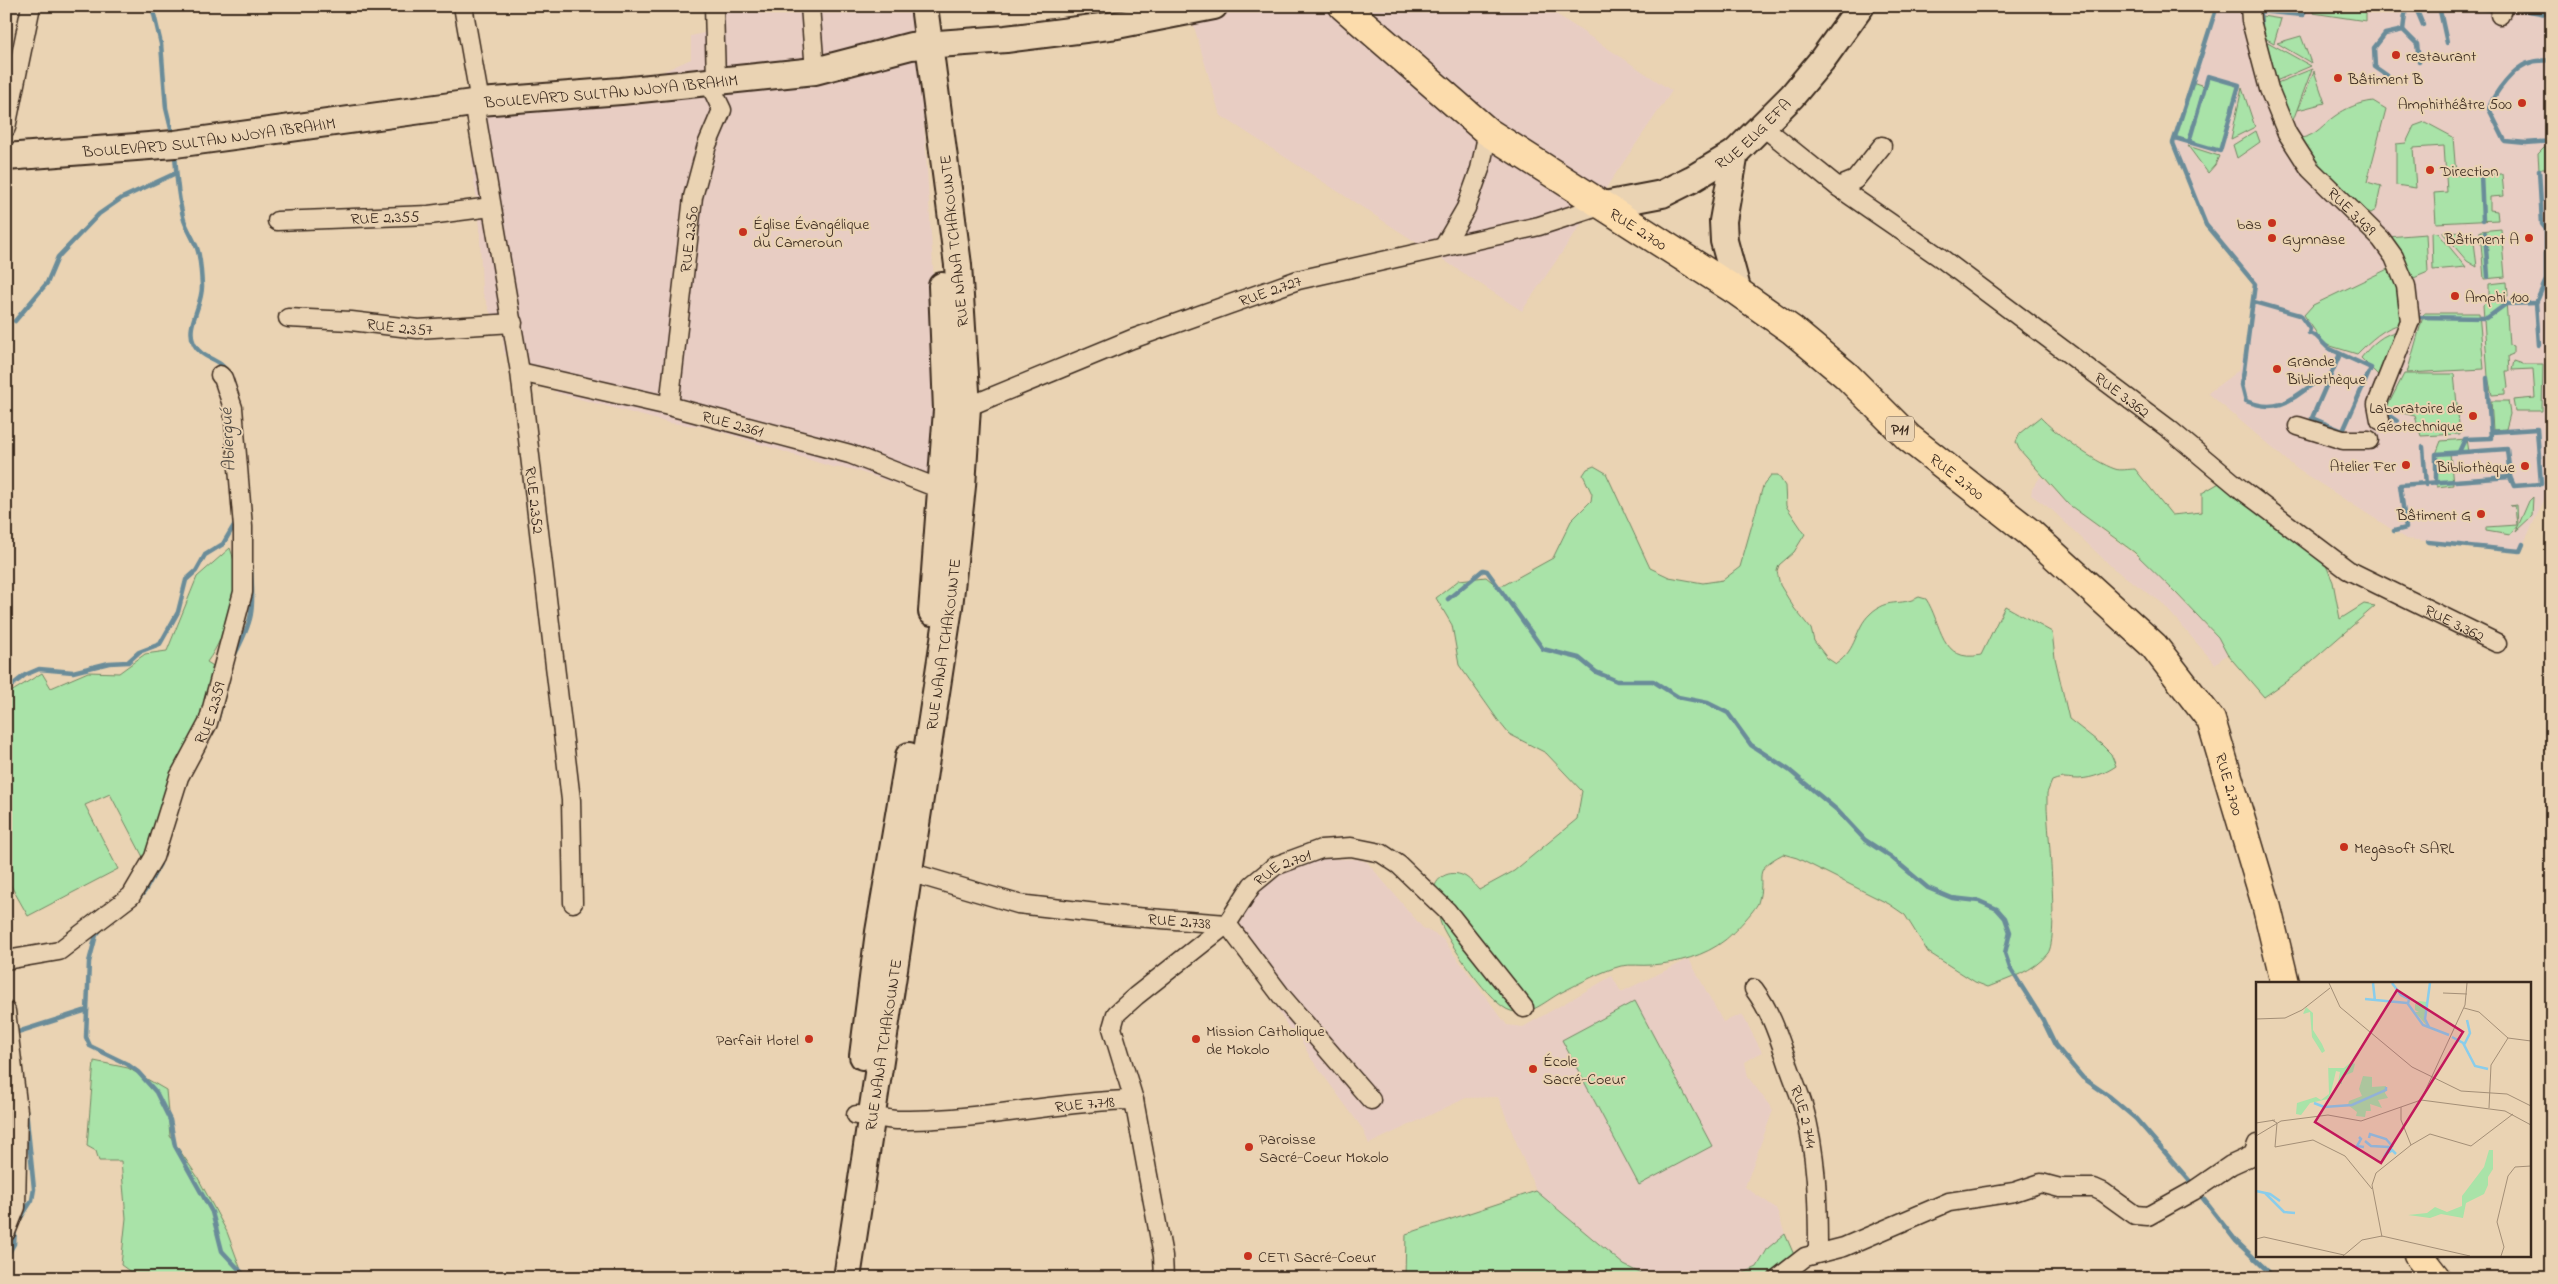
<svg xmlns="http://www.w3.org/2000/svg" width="2558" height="1284" font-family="'Indie Flower',sans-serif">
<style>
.built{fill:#e8cdc3}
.green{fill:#a9e3a8;stroke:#728663}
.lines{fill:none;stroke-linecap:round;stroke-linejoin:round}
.stream{stroke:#6a8c99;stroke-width:4.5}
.street-casing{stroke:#3b2a1e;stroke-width:21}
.secondary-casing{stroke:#3b2a1e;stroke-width:30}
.primary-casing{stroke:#3b2a1e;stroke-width:31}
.street{stroke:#ead3b3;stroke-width:18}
.secondary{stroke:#ead3b3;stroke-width:26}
.primary{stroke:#fcdcac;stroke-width:28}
.poi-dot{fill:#c8321e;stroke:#ead3b3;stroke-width:2}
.labels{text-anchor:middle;stroke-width:4;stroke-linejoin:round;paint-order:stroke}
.shield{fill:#ead3b3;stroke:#705d4b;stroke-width:1}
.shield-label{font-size:15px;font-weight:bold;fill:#3b2a1e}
.poi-label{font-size:16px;fill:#3b2a1e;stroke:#ead3b3;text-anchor:start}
.street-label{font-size:16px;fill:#3b2a1e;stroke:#ead3b3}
.water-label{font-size:18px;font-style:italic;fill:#47423d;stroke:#ead3b3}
.inset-river{fill:none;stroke:#8acdeb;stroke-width:2.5}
.inset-road{fill:none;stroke:#a48f77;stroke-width:1}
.view{fill:#c2185b;fill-opacity:0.15;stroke:#c2185b;stroke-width:2.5}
.inset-edge{fill:none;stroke:#3b2a1e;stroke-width:2.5}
</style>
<rect width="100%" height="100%" fill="#ead3b3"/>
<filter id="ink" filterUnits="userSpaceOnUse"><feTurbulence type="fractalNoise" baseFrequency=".02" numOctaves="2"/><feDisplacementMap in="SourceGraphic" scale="10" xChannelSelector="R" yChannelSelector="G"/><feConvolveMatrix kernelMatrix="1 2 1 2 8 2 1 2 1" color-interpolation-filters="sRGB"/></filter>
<g filter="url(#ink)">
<!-- built -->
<g class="built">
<polygon points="705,6 912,6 920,56 941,396 937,477 921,492 851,469 832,467 706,427 669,423 557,393 504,353 502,326 493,320 482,291 479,214 472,167 472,108 622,90 691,59 691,36 708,32"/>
<polygon points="1188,6 1544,6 1672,91 1522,311 1220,115"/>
<polygon points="2218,6 2552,6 2552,177 2547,183 2552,484 2520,551 2407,539 2297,469 2208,393 2239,370 2249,336 2255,284 2206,225 2173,143"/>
<polygon points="2041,476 2068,504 2145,562 2218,637 2227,654 2215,664 2161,602 2114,569 2052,510 2031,495 2032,489"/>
<polygon points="1310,859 1357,859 1367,862 1423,928 1442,938 1507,1025 1523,1027 1612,976 1621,992 1689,959 1723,1022 1742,1014 1762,1052 1745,1062 1748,1077 1773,1110 1745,1187 1776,1208 1785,1234 1768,1248 1757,1267 1733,1278 1650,1278 1624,1265 1536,1191 1498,1097 1466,1098 1369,1144 1362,1128 1310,1057 1298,1034 1291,1032 1243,951 1227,934 1242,921 1254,884"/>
</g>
<!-- green -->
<g class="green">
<polygon points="2259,6 2306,6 2303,15 2259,11"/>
<polygon points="2313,6 2366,6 2366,21 2313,13"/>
<polygon points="2262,16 2281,19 2274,43 2263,37"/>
<polygon points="2301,36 2311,63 2277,43"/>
<polygon points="2264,40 2311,66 2276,81"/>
<polygon points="2312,69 2292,123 2277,83"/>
<polygon points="2314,71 2325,103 2298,110"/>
<polygon points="2208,76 2239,85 2220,151 2189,142"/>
<polygon points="2192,82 2204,86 2188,140 2176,137"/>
<polygon points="2242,88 2255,127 2231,139"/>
<path d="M2373,101L2386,109L2367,182L2381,186L2376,210L2371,213C2342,201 2316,165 2302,138C2317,135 2323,124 2335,116C2346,108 2359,103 2373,101Z"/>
<polygon points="2425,122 2453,137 2456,175 2502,174 2504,196 2490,197 2490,210 2497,211 2498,220 2436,223 2434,193 2447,192 2444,146 2413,148 2416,188 2396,185 2396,144 2406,143 2414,126"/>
<polygon points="2256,131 2260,142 2237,158 2233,145"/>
<polygon points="2188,146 2219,156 2215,165 2208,173"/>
<polygon points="2552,147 2552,164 2546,169 2539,169 2538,154 2544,148"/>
<polygon points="2501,229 2505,277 2484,279 2480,231"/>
<polygon points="2432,232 2438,233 2466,267 2433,270"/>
<polygon points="2442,232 2473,233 2477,267 2467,261"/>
<polygon points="2426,234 2428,272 2409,280 2387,237"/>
<path d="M2392,267L2400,287L2402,324C2384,327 2370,341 2357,354L2324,344L2304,315L2313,305Z"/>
<polygon points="2507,282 2508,296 2489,296 2489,284"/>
<polygon points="2506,300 2509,345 2513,346 2513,354 2508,356 2509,371 2506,371 2508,388 2505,389 2505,394 2492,395 2488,377 2483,305 2486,302"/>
<polygon points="2424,313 2479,313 2484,369 2407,373"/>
<path d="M2400,331L2380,377L2361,358C2371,345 2383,333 2400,331Z"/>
<polygon points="2514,361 2523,364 2543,364 2542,411 2515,411 2513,400 2535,398 2533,369 2512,370"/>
<polygon points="2404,374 2454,374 2460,434 2421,436 2415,416 2386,409"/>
<polygon points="2491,401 2508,401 2510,414 2506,429 2493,430"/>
<path d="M2040,417C2055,433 2094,462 2115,469C2120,471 2129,469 2135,469L2172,515L2202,512V493L2221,482L2235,488L2252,509L2275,519L2320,551L2333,582L2340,619L2364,604L2375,606L2298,673L2264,697L2227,654L2218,637L2176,593L2134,552L2068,504L2019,449L2016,442L2020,433Z"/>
<polygon points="2466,439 2468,452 2450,453 2453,485 2437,487 2436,454 2441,441"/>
<path d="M1594,466L1606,473L1650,568L1669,577L1703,583L1723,580L1740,567L1763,486L1771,475H1778L1785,486L1786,506L1805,534L1794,552L1779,565L1777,571L1780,585L1794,608L1811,629L1814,641L1827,658L1836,664C1858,649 1854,629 1870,614C1887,597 1900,607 1919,597L1926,599C1942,623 1940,664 1981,655L2005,606L2052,632L2055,658L2069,719L2101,744L2111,754L2116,766C2106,773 2093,778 2079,779C2067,779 2065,776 2052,781L2047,793V807C2048,832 2059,937 2048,953C2035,971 2008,979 1988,987L1975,982L1928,952L1905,915L1889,904L1797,858L1783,854C1749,872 1767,874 1758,903C1755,910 1733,934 1725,940C1705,956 1677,963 1651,965C1642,966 1631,964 1621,966C1602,971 1580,983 1562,992C1546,1000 1531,1017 1511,1011C1491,1006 1449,943 1441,924C1438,915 1433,899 1434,890C1436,875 1453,869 1466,877C1471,880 1475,886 1479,890L1514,871L1577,819L1582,791L1546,753L1509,734L1500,723L1459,665L1452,625L1436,598L1459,580L1486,577L1497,586L1504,585L1553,558L1571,521L1591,501L1592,494L1583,475L1587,469Z"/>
<polygon points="2533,497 2532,516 2516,531 2529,501"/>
<polygon points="2517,505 2518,525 2510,535 2486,531 2486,527 2517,525 2515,506 2510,506"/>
<path d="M230,548C244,582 228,633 207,662L215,667L191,746L150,850L143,857L110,794L85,805L118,869L28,916L6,877V695L42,673L51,688L88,672L119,673L145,654L167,651L197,577Z"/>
<polygon points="1635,1001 1712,1146 1639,1185 1562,1040"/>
<polygon points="94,1061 128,1068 166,1090 170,1136 197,1176 227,1232 244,1278 139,1278 121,1265 126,1218 121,1161 99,1161 96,1151 87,1146"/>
<polygon points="1536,1191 1624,1265 1650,1278 1405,1278 1406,1234"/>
<polygon points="1785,1234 1804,1278 1733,1278 1757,1267 1768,1248"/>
</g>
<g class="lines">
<!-- stream -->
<g class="stream">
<polyline points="152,6 161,44 166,108 173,137"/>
<path d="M2217,6L2173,143L2206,225L2255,284L2242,385L2246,401C2276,413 2289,402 2313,384"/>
<polyline points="2259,6 2261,25"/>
<polyline points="2415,6 2423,25"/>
<polyline points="2439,6 2447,43"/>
<polyline points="2462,6 2491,10"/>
<polyline points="2523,10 2552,15"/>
<polyline points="2259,11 2303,15 2306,6"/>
<polyline points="2403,30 2406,6"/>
<path d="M2552,60C2545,61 2538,60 2532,62C2515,65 2493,94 2489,109L2505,141L2526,143L2552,141"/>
<polyline points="2388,76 2375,67 2374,48 2385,34 2403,30 2417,44 2419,61"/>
<polyline points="2175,138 2220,151 2239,85 2208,76 2189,142"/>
<path d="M175,152C176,174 178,198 184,220C187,229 193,238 197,248C201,259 201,273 202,285C203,306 185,325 194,344C202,360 221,358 228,373"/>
<polyline points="2481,175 2483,220"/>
<polyline points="2485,233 2488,277"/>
<polyline points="2254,302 2300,315 2310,329 2309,333 2316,336 2328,348 2371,368 2343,431 2312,418 2340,354"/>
<polyline points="2416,317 2487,318 2506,304 2536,303"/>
<polyline points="15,321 47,283 58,257 99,214 122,198 176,173"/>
<polyline points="2539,345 2536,303 2546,280 2546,229 2542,224 2539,170"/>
<polyline points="2384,412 2397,421"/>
<polyline points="2423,447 2426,485"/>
<polyline points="2459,452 2465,439 2491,438 2487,378"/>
<polyline points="2436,483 2436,454 2507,449 2510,477"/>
<polyline points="2394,531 2406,528 2400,485 2510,477 2514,486 2541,484 2537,429 2491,432"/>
<polyline points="2428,542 2520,551 2523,544"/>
<polyline points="1448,599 1483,570 1487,571 1543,649 1579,658 1596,672 1617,681 1653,681 1678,697 1708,703 1728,713 1751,745 1789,770 1837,810 1865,840 1891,857 1928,888 1952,898 1979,901 1997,909 2005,918 2010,932 2005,953 2010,968 2043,1020 2055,1045 2083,1078 2109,1096 2136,1119 2194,1186"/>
<path d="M234,656C253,620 254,611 251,570"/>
<polyline points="6,690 25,675 39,669 73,672 109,663 128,662 139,652 160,644 178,612 186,580 196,571 205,555 223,544 236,522"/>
<polyline points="217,721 222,702"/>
<polyline points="138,899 145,891 160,864"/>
<polyline points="101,929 96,935 89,962 86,1037 90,1046 127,1064 138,1072 156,1092 170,1120 175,1146 212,1212 222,1251 247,1278"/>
<polyline points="16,1038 16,1033 21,1031 87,1010"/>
<polyline points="2198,1192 2236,1241 2275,1278"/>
<polyline points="18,1222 32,1200 34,1189 26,1110"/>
<polyline points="6,1258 14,1244 15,1229"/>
</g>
<defs>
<g id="street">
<path id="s1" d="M463,6L480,102L476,114L520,372L571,800L573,903"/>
<polyline points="810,6 815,71"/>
<path id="s2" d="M2250,6L2251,21L2269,89L2287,133L2310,169L2381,239L2394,257L2406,286L2410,321L2377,404L2380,420"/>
<polyline points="2500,15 2503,6"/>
<path id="s3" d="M1761,125L1838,187L1941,258L2169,429L2242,490L2348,570L2497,643"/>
<polyline points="6,128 31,6"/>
<polyline points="1838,187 1855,180 1882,146"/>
<path id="s4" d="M277,221L429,215L491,207"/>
<polyline points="1444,246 1466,208 1480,169 1488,132"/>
<path id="s5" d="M288,318L351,321L418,329L513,323"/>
<path id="s6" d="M520,372L669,406L850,454L940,489"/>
<path id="s7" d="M669,406L693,197L707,145L722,110L712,89L716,80L714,6"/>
<path id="s8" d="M957,409L967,407L1132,339L1298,280L1539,226L1604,205"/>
<polyline points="2298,426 2343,440 2369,440"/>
<path id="s9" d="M909,872L1018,904L1123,916L1227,924L1283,998L1371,1100"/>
<path id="s10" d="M6,960L59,951L131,896L154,857L179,777L208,723L243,592V527L233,408L223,378L220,375"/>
<path id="s11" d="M1754,989C1771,1012 1778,1035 1787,1061C1792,1076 1798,1090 1803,1105C1817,1153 1818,1203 1818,1252"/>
<polyline points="6,1011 18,1111 16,1207 6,1232"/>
<path id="s12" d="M1134,1100L1112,1028L1116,1014L1136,996L1227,924L1252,885L1275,866L1321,849L1351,847L1381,853L1399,865L1447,911L1524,1008"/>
<path id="s13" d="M856,1115C870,1115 883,1119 897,1120C910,1120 923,1120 936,1119C1002,1116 1067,1101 1134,1100L1163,1256L1164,1278"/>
<polyline points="1778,1278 1805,1257 1844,1247 1949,1202 2014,1192 2041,1183 2060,1188 2094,1188 2103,1192 2135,1215 2148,1216 2193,1191 2231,1165 2253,1155 2257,1144"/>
</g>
<g id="secondary">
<polyline points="1735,153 1723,221 1724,241 1738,292"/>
<path id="s14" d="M6,157L175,144L480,102L621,91L815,71L911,46L1006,39L1117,25L1214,6"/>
<path id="s15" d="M1604,205L1662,194L1692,179L1735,153L1792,96L1822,60L1861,6"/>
<polyline points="932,612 947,410 942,286"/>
<polyline points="863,1056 879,932 909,756"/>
<path id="s16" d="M847,1278L949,607L962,486L967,407L958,265L924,6"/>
</g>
<g id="primary">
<path id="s17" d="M1343,6L1488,132L1738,292L1792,330L1846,375L1909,438L2029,532L2154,646L2211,720L2266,904L2285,983"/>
<polyline points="2418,1255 2436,1278"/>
</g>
</defs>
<!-- street casing -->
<use href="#street" class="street-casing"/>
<!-- secondary casing -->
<use href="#secondary" class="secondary-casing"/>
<!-- primary casing -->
<use href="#primary" class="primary-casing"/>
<!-- street -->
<use href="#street" class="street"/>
<!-- secondary -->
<use href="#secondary" class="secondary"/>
<!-- primary -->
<use href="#primary" class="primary"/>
</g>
</g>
<!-- markers -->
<g class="poi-dot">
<circle cx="2396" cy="55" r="5"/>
<circle cx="2338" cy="78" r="5"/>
<circle cx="2522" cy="103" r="5"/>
<circle cx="2430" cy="170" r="5"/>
<circle cx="2272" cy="223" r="5"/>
<circle cx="743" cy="232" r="5"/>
<circle cx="2272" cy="238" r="5"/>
<circle cx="2529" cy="238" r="5"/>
<circle cx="2455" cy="296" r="5"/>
<circle cx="2277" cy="369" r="5"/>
<circle cx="2473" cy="416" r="5"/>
<circle cx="2406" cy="465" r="5"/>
<circle cx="2525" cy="466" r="5"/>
<circle cx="2481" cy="514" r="5"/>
<circle cx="2344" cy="847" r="5"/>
<circle cx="809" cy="1039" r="5"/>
<circle cx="1196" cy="1039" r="5"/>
<circle cx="1533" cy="1069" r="5"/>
<circle cx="1249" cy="1147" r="5"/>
<circle cx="1248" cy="1256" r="5"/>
</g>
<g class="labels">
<!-- shield labels -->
<rect class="shield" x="1886" y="416.5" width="28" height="25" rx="4"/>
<g class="shield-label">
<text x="1900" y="434">P11</text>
</g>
<!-- poi labels -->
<g class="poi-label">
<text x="2406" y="61">restaurant</text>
<text x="2348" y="84">Bâtiment B</text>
<text x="2512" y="109" text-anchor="end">Amphithéâtre 500</text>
<text x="2440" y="176">Direction</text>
<text x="753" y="229">Église Évangélique<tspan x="753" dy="18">du Cameroun</tspan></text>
<text x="2262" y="229" text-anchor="end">bas</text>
<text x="2282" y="244">Gymnase</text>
<text x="2519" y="244" text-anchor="end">Bâtiment A</text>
<text x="2465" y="302">Amphi 100</text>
<text x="2287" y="366">Grande<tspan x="2287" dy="18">Bibliothèque</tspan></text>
<text x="2463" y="413" text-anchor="end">Laboratoire de<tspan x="2463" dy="18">Géotechnique</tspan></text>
<text x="2396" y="471" text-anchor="end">Atelier Fer</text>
<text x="2515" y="472" text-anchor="end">Bibliothèque</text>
<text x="2471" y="520" text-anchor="end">Bâtiment G</text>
<text x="2354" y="853">Megasoft SARL</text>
<text x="1206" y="1036">Mission Catholique<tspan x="1206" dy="18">de Mokolo</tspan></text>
<text x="799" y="1045" text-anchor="end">Parfait Hotel</text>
<text x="1543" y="1066">École<tspan x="1543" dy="18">Sacré-Coeur</tspan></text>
<text x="1259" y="1144">Paroisse<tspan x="1259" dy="18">Sacré-Coeur Mokolo</tspan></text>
<text x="1258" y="1262">CETI Sacré-Coeur</text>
</g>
<!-- street labels -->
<g class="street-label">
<text dy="6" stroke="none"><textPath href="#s14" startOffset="609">BOULEVARD SULTAN NJOYA IBRAHIM</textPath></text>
<text dy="6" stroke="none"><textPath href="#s15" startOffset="169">RUE ELIG EFA</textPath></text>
<text dy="6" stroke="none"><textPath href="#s14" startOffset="204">BOULEVARD SULTAN NJOYA IBRAHIM</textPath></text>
<text dy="6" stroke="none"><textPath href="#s2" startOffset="235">RUE 3.439</textPath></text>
<text dy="6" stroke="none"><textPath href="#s4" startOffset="108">RUE 2.355</textPath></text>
<text dy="6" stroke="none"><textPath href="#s17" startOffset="371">RUE 2.700</textPath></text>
<text dy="6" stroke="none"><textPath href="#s7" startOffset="168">RUE 2.350</textPath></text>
<text transform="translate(953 241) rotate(-96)" y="6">RUE NANA TCHAKOUNTE</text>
<text dy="6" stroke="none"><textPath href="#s8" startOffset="335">RUE 2.727</textPath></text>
<text dy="6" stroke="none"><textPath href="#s5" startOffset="112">RUE 2.357</textPath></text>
<text dy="6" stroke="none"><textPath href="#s3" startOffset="451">RUE 3.362</textPath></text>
<text dy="6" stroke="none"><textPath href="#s6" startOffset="219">RUE 2.361</textPath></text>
<text dy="6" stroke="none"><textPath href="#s17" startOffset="776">RUE 2.700</textPath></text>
<text dy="6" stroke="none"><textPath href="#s1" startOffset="501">RUE 2.352</textPath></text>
<text dy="6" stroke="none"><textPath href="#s3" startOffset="856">RUE 3.362</textPath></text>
<text dy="6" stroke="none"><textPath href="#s16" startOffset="641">RUE NANA TCHAKOUNTE</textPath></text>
<text dy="6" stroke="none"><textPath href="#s10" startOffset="345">RUE 2.359</textPath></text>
<text dy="6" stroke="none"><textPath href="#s17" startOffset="1196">RUE 2.700</textPath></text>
<text dy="6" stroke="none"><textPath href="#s12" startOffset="315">RUE 2.701</textPath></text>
<text dy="6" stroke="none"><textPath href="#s9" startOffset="276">RUE 2.738</textPath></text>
<text dy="6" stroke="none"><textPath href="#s16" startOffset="236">RUE NANA TCHAKOUNTE</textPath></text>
<text dy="6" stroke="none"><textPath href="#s13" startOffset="230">RUE 7.718</textPath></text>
<text dy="6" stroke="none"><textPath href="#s11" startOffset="138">RUE 2 744</textPath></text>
</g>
<!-- water labels -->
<g class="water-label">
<text transform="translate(227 440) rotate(-93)" y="6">Abiergué</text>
</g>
</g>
<!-- overview -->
<g transform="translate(2256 982)">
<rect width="275" height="275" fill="#ead3b3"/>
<path d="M163,19L171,20L168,37L171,44L159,30H163L159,28V22ZM50,25L57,31V48L66,62L69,69L66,71L56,55L54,30L47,32ZM95,80L99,82L97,90L86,95V102L82,101L84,90L80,89L75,110L72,117L54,121L45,133L40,132L41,121L60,115L65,118L73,112L72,81V86H88ZM107,94L116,95V105L130,104L129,111L132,116L122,118L126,126L114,122L115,129H110L109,135L100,134L101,130L92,123L93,119L106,114L103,107ZM233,168H237V187L232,195V203L228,212L210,221L207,236L185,232L174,236L152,233L171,231L179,225L191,230L206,224V214L228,185Z" fill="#a9e3a8"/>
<path class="inset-river" d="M117,1L119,19M136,1L145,13L153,17L152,22L167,43L193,53M109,17L151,21M173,45L169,37L174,1M196,55L207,61L219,84L232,87M208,63L214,51L211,38M58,121L68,125L96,123L130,108V105M103,155L105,157L101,164L108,165M113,156L114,152L130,157L137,165M109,159L115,164L133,165L140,172M134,165L130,172L137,168M0,209L14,212L24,219M9,211L28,230L39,231"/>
<path class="inset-road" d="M73,1L84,25L156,85L205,109L251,112L275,124M187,11L211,12M208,26L223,30L252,56L275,59M0,37L29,36L46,28L74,6M165,118L209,23L211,1M233,126L235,83L252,56M16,138L21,141L19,165L57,158L89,174L116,207M0,141L19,138M0,154L25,139L72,133L105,139L165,118L249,129L275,143M155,163L174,152L215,164L257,132M126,255L116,203L120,191L155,163L145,138V125M0,257L8,255L88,273M87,274L106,258L126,254L214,274M245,274L248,265L241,240L252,194L259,185L275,184"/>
<path class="view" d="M141,8L207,50L125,181L59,140Z"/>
<rect width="275" height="275" class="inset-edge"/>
</g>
<!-- margin -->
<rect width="2558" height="1284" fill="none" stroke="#ead3b3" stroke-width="25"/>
<rect x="12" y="12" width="2533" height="1259" fill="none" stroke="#3b2a1e" stroke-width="2" filter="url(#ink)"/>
</svg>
